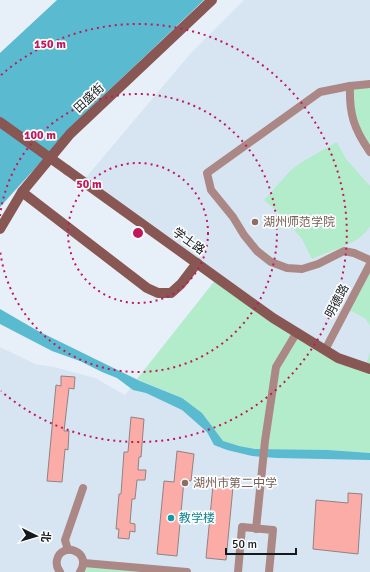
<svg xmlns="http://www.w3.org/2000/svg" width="370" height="572" font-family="Signika,'Noto Sans SC',sans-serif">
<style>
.built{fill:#d7e5f3}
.green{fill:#b2ecca}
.water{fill:#5abacf}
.building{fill:#fcaca7;stroke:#908383}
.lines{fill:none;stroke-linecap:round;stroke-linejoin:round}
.street{stroke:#ab8885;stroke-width:8}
.secondary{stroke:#885754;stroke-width:10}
.secondary-bridge{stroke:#885754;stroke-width:10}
.ring{fill:none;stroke:#c2185b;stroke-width:2;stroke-dasharray:2 4}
.education-dot{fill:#8d6e63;stroke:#fafcfd;stroke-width:1.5}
.culture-dot{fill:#0f9aa8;stroke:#fafcfd;stroke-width:1.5}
.labels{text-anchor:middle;stroke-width:3.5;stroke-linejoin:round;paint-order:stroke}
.street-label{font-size:12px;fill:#16191c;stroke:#fafcfd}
.education-label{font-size:12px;fill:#785e54;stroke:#fafcfd;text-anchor:start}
.culture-label{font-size:12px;fill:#0d838f;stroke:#fafcfd;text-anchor:start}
.centre{fill:#c2185b;stroke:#fafcfd;stroke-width:2}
.ring-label{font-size:12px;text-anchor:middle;font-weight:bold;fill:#c2185b;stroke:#fafcfd;stroke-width:3.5;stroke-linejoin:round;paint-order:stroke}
</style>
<rect width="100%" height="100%" fill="#e7eff8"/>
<!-- built -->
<polygon class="built" points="244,0 370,0 370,572 0,572 0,347 35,364 54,367 95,378 125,395 217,278 83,181 190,54"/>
<!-- green -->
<g class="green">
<polygon points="370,84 370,152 358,133 350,86"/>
<path d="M337,142L346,159L370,186V226C360,245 330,250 312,259L302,239L280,214L264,200L291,170L305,160Z"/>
<polygon points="370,264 370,326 365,318 347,309"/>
<polygon points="217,278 273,318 365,368 370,352 370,453 328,450 255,449 239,446 223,441 202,413 182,398 137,379"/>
<polygon points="84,563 187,572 80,572"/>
</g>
<!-- water -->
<g class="water">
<polygon points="57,0 204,0 84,114 0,207 0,53"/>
<polygon points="0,309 38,331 140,381 182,398 202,413 223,441 239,446 255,449 328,450 370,453 370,460 277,458 252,456 227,450 214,445 207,432 182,410 146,393 133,390 117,378 102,372 80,361 52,351 0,324"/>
</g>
<!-- building -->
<g class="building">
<polygon points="61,376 75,377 74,389 69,388 64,431 69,431 68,450 65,449 62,482 47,481 56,385 61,386"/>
<polygon points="131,417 144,419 141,457 139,457 138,470 146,470 145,480 137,480 135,499 132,499 130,523 135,524 135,532 130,531 129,539 118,538 119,529 116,529 119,494 121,494 124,452 128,452"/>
<polygon points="177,451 194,454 191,481 184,480 177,556 157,554 164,481 174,482"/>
<polygon points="213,485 233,487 226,560 206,558"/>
<polygon points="348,493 362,494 358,554 313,549 316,500 348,503"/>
</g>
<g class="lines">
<!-- street -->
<g class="street">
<path d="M370,84L350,86C349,114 354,129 370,152"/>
<polyline points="350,86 320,92 207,173 211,190 233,217 244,235 257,251 271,262 287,268 302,269 318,264 344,251 354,253 370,260"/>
<polyline points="325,350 370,264"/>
<polyline points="256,529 265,441 276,367 297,332"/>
<polyline points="68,550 65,540 83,488"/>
<polyline points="84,563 187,572"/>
<path d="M60,572C57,568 56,564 57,560C61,541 93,551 80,572"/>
<polyline points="238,572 242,527 273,530 269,572"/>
</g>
<!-- secondary -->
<g class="secondary">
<polyline points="67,170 273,318 338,358 370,369"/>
<polyline points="22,192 147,288 158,293 171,293 181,284 197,263"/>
<polyline points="0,229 22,192 70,134 212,0"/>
</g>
<!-- secondary-bridge -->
<polyline class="secondary-bridge" points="0,122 67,170"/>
</g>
<!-- distance rings -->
<g class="ring">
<circle cx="138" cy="233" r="70"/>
<path d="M0 216A139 139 0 1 1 0 250"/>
<path d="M1 75A209 209 0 1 1 1 391"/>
</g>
<!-- markers -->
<g class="education-dot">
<circle cx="255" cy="222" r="4"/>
<circle cx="185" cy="483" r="4"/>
</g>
<circle class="culture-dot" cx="171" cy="518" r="4"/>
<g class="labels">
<!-- street labels -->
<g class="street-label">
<text transform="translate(89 98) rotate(-43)" y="4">田盛街</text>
<text transform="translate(189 241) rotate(36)" y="4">学士路</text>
<text transform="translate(337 301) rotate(-62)" y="4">明德路</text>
</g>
<!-- education labels -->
<g class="education-label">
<text x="263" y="226">湖州师范学院</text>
<text x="193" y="487">湖州市第二中学</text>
</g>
<!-- culture labels -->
<g class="culture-label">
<text x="179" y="522">教学楼</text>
</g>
</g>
<circle cx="138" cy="233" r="6" class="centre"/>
<g class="ring-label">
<text x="50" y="48">150 m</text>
<text x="40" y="139">100 m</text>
<text x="89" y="188">50 m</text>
</g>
<!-- north arrow -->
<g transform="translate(36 536) rotate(95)" stroke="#fafcfd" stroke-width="3" paint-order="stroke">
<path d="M0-3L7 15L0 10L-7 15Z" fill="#16191c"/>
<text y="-6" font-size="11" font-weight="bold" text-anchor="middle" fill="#16191c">北</text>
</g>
<!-- scale -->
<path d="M226 548v6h70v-6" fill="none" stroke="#16191c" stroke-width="2"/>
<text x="232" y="548" font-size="12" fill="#16191c" stroke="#fafcfd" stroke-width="3" paint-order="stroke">50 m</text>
</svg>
